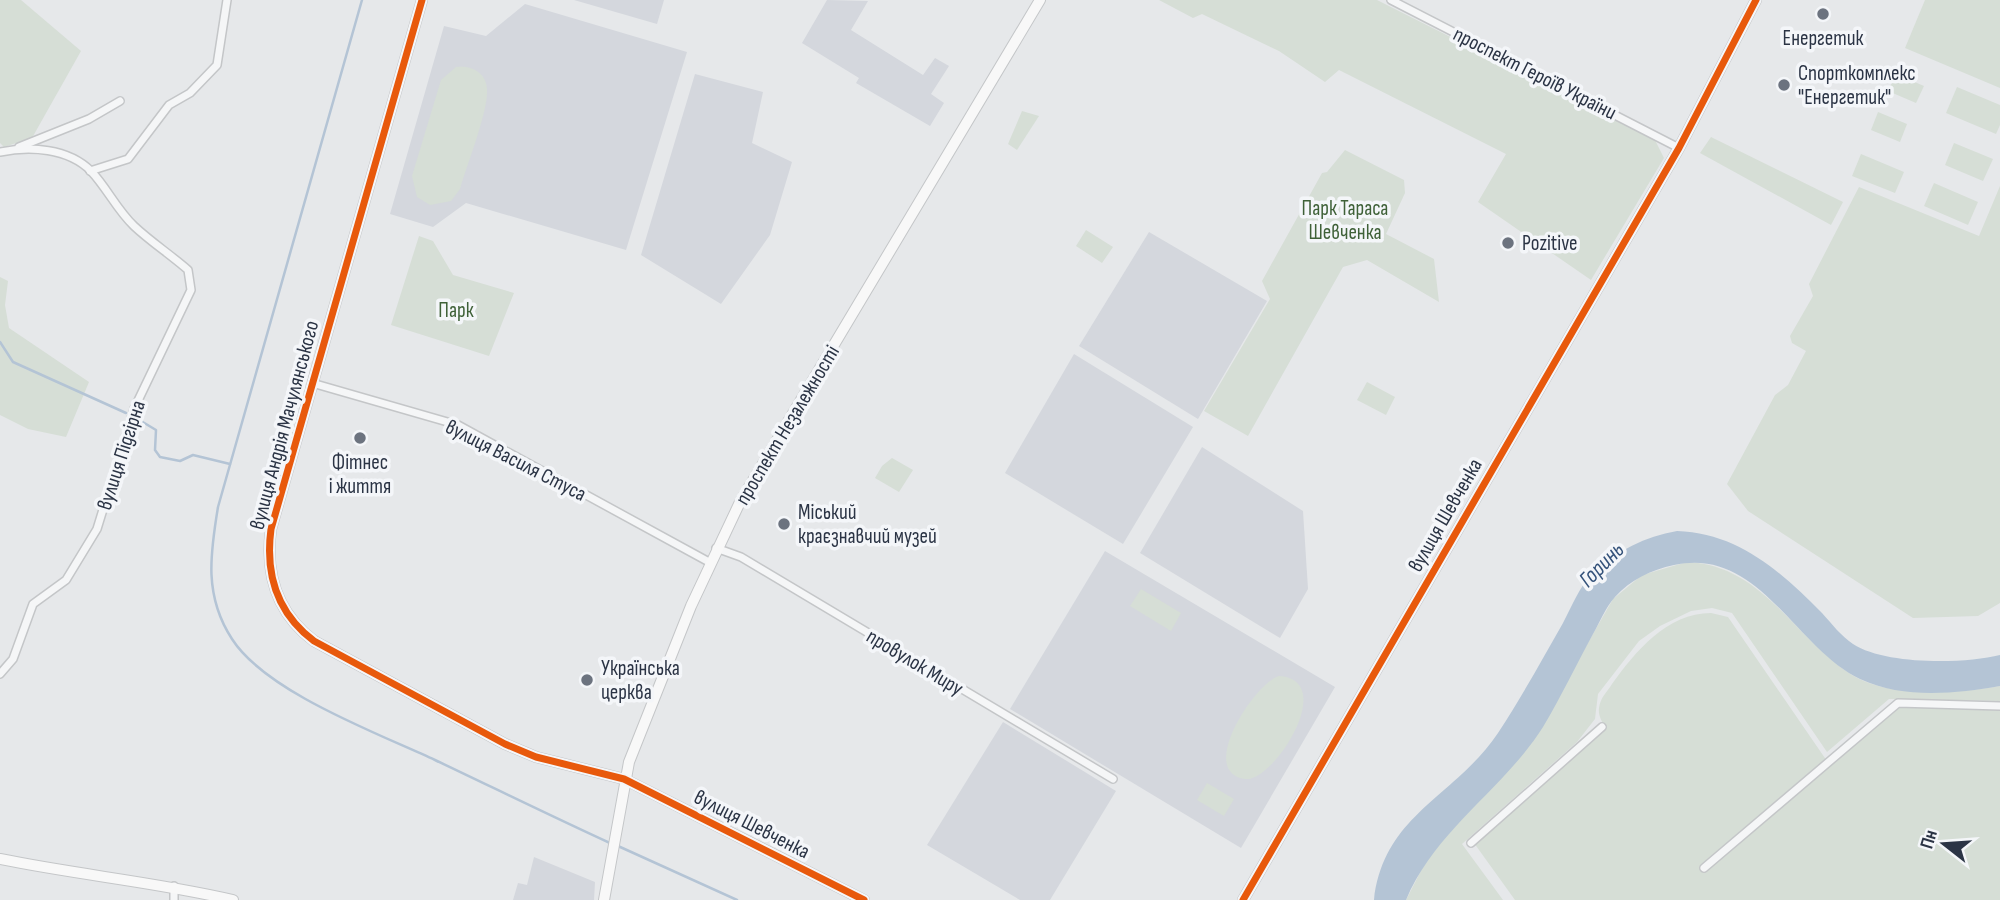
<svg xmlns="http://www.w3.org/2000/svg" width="2000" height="900" font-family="'Sofia Sans Condensed',sans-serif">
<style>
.built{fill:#d4d7dd}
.green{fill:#d6ded6}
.water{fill:#b4c4d5}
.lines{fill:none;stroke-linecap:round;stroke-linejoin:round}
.stream{stroke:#b4c4d5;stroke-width:2.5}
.street-casing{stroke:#c4c6c8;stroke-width:10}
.secondary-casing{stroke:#c4c6c8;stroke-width:12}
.street{stroke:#f5f6f7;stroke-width:7}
.secondary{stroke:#f8f8f8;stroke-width:10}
.cycleway-casing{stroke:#f4f6f9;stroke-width:11}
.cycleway{stroke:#e8590c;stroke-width:7}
.poi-dot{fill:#6c737f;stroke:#f4f6f9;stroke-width:2.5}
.labels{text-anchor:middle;stroke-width:7;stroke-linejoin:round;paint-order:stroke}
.poi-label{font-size:21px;fill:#2b3445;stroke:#f4f6f9;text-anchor:start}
.street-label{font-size:21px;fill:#2b3445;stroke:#f4f6f9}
.park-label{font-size:21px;fill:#3f6138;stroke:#f4f6f9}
.water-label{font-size:23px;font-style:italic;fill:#34527a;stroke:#f4f6f9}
</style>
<rect width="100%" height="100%" fill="#e6e8ea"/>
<!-- built -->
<g class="built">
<polygon points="574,0 664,0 657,24"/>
<polygon points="827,0 868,1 851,30 923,75 935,58 949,66 931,94 944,103 930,126 856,83 859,78 802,43"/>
<polygon points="525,4 687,52 626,250 466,203 433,227 390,214 444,26 486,36"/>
<polygon points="695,74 763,92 752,143 792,162 770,235 721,304 641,255"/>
<polygon points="1149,232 1267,301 1198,419 1079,346"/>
<polygon points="1074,354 1193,427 1123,544 1005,473"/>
<polygon points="1202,447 1303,511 1308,589 1280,638 1140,553"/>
<polygon points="1105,551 1335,687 1241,848 1010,709"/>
<polygon points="1003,722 1116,791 1050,900 1020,900 927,845"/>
<polygon points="534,857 595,882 594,900 513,900 518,883 527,885"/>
</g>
<!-- green -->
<g class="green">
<polygon points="0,0 21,0 81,51 32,138 4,147 0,143"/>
<polygon points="1159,0 1377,0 1655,140 1664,158 1591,280 1478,202 1506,154 1339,70 1325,82 1279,51 1202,14 1193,18"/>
<polygon points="1925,0 2000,0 2000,88 1905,48"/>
<path d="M456,67C471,65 486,72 487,89C489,110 466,167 460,189L451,201L430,205L417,197L412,176L441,80Z"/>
<polygon points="1896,74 1924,86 1916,103 1888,91"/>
<polygon points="1957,87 2000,105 2000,125 1996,134 1946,113"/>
<polygon points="1022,111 1039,116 1017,150 1008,144"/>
<polygon points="1878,112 1907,124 1900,142 1871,130"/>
<polygon points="1711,137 1843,202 1831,225 1700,153"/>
<polygon points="1954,143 1993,159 1983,181 1945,165"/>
<polygon points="1345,150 1404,180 1405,193 1386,234 1434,259 1439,302 1367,260 1343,267 1248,436 1204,411 1270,299 1262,281 1322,173 1327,172"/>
<polygon points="1861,154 1904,172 1895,193 1852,176"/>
<polygon points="1934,183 1978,202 1968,225 1924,206"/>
<polygon points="2000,186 2000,603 1978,616 1913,618 1748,511 1727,484 1775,395 1788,385 1806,351 1792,343 1790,336 1813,296 1809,284 1859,187 1979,236"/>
<polygon points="1086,230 1113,247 1102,263 1076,246"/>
<polygon points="419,236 433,241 453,275 514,293 489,356 391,325"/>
<polygon points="0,277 8,281 5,305 9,328 89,382 66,437 28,429 0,415"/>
<polygon points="1367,382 1395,397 1386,415 1357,400"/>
<polygon points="892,458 913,470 899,492 875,478 882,466"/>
<path d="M1687,562C1763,565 1794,638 1852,675C1889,698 1959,693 2000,686V701L1889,699L1827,752L1732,613L1712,608L1691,611L1660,626L1639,641L1598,694L1595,719L1577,742L1462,844L1503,900H1406L1429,855L1528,747L1613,599L1642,575Z"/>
<polygon points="1141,589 1181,613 1171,631 1130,606"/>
<path d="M1711,613L1728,617L1829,764L1900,707L2000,709V900H1515L1474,843L1606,728C1602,722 1598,716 1599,708C1600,698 1607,692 1612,684C1635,652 1667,613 1711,613Z"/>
<path d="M1279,676C1339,680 1273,783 1245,779C1196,772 1255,683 1279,676Z"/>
<polygon points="1207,783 1234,799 1224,816 1197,800"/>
</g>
<!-- water -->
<path class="water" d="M1677,531C1739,533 1781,572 1822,613C1832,624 1841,636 1853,644C1885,665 1964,664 2000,655V686C1954,694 1903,699 1860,679C1795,648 1759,546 1674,565C1651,570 1630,580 1615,597C1605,608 1600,622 1593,634C1576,665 1561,697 1543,727C1503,790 1436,829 1406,900H1374C1384,814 1454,798 1498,733C1521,698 1542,660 1563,623C1572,606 1579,587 1593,573C1617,550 1645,537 1677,531Z"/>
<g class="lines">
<!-- stream -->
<g class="stream">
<path d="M362,0L218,507C210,555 204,596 232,639C266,692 377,733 435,760C494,788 553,817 612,844"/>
<polyline points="0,342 13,362 126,413"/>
<polyline points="136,418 156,430 155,450 160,457 180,461 193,455 230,464"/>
<polyline points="618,846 737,900"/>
</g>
<defs>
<g id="street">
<polyline points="1391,0 1679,148"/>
<polyline points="19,147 89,119 120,101"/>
<path d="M0,152C30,146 68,148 91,171C107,188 117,210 134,226C151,242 171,255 188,270L191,290L134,409L97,529L66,580L33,604L13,659L0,674"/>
<polyline points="90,171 128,159 169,105 190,93 217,65 227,0"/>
<polyline points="312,383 458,425 709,562"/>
<polyline points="716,548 741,557 1113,779"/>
<polyline points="1471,843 1602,727"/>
<polyline points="1704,868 1898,703 2000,706"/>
<polyline points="174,886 174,900"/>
</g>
<g id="secondary">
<path d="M422,0L271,529C265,574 277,613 314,641L505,744L536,757L624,779L864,900"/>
<path d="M0,859C78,875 156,882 233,900"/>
<polyline points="604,900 629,762 691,606 740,502 1040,0"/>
<polyline points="1243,900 1679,148 1756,0"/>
</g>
</defs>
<!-- street casing -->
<use href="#street" class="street-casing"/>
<!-- secondary casing -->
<use href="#secondary" class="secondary-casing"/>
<!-- street -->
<use href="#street" class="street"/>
<!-- secondary -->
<use href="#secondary" class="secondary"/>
<defs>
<g id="cycleway">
<path d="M422,0L271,529C265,574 277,613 314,641L505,744L536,757L624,779L864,900"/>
<polyline points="1243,900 1679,148 1756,0"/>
</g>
</defs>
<!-- cycleway casing -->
<use href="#cycleway" class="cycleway-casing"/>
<!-- cycleway -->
<use href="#cycleway" class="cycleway"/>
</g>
<!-- markers -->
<g class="poi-dot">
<circle cx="1823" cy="14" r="7"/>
<circle cx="1784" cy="85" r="7"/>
<circle cx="1508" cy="243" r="7"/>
<circle cx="360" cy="438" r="7"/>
<circle cx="784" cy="524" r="7"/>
<circle cx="587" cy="680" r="7"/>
</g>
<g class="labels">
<!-- poi labels -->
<g class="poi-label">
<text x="1823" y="45" text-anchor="middle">Енергетик</text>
<text x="1798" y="80">Спорткомплекс<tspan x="1798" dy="24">"Енергетик"</tspan></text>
<text x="1522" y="250">Pozitive</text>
<text x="360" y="469" text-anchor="middle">Фітнес<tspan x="360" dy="24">і життя</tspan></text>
<text x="798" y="519">Міський<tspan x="798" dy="24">краєзнавчий музей</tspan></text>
<text x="601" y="675">Українська<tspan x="601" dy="24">церква</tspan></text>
</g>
<!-- street labels -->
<g class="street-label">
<text transform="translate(1535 73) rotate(27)" y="7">проспект Героїв України</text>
<text transform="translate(284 425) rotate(-75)" y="7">вулиця Андрія Мачулянського</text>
<text transform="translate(787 425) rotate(-59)" y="7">проспект Незалежності</text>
<text transform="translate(121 455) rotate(-72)" y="7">вулиця Підгірна</text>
<text transform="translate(516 460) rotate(27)" y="7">вулиця Василя Стуса</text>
<text transform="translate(1445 515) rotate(-60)" y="7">вулиця Шевченка</text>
<text transform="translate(915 662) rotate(31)" y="7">провулок Миру</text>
<text transform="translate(752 824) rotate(27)" y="7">вулиця Шевченка</text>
</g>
<!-- park labels -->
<g class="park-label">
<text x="1345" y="215">Парк Тараса<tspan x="1345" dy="24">Шевченка</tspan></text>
<text x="456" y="317">Парк</text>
</g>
<!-- water labels -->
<g class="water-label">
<text transform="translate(1601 564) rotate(-45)" y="8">Горинь</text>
</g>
</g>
<!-- north arrow -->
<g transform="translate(1944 844) rotate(287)" stroke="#f4f6f9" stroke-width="5" paint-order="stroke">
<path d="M0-5L12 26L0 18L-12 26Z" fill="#2b3445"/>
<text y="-10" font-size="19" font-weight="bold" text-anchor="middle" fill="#2b3445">Пн</text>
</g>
</svg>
